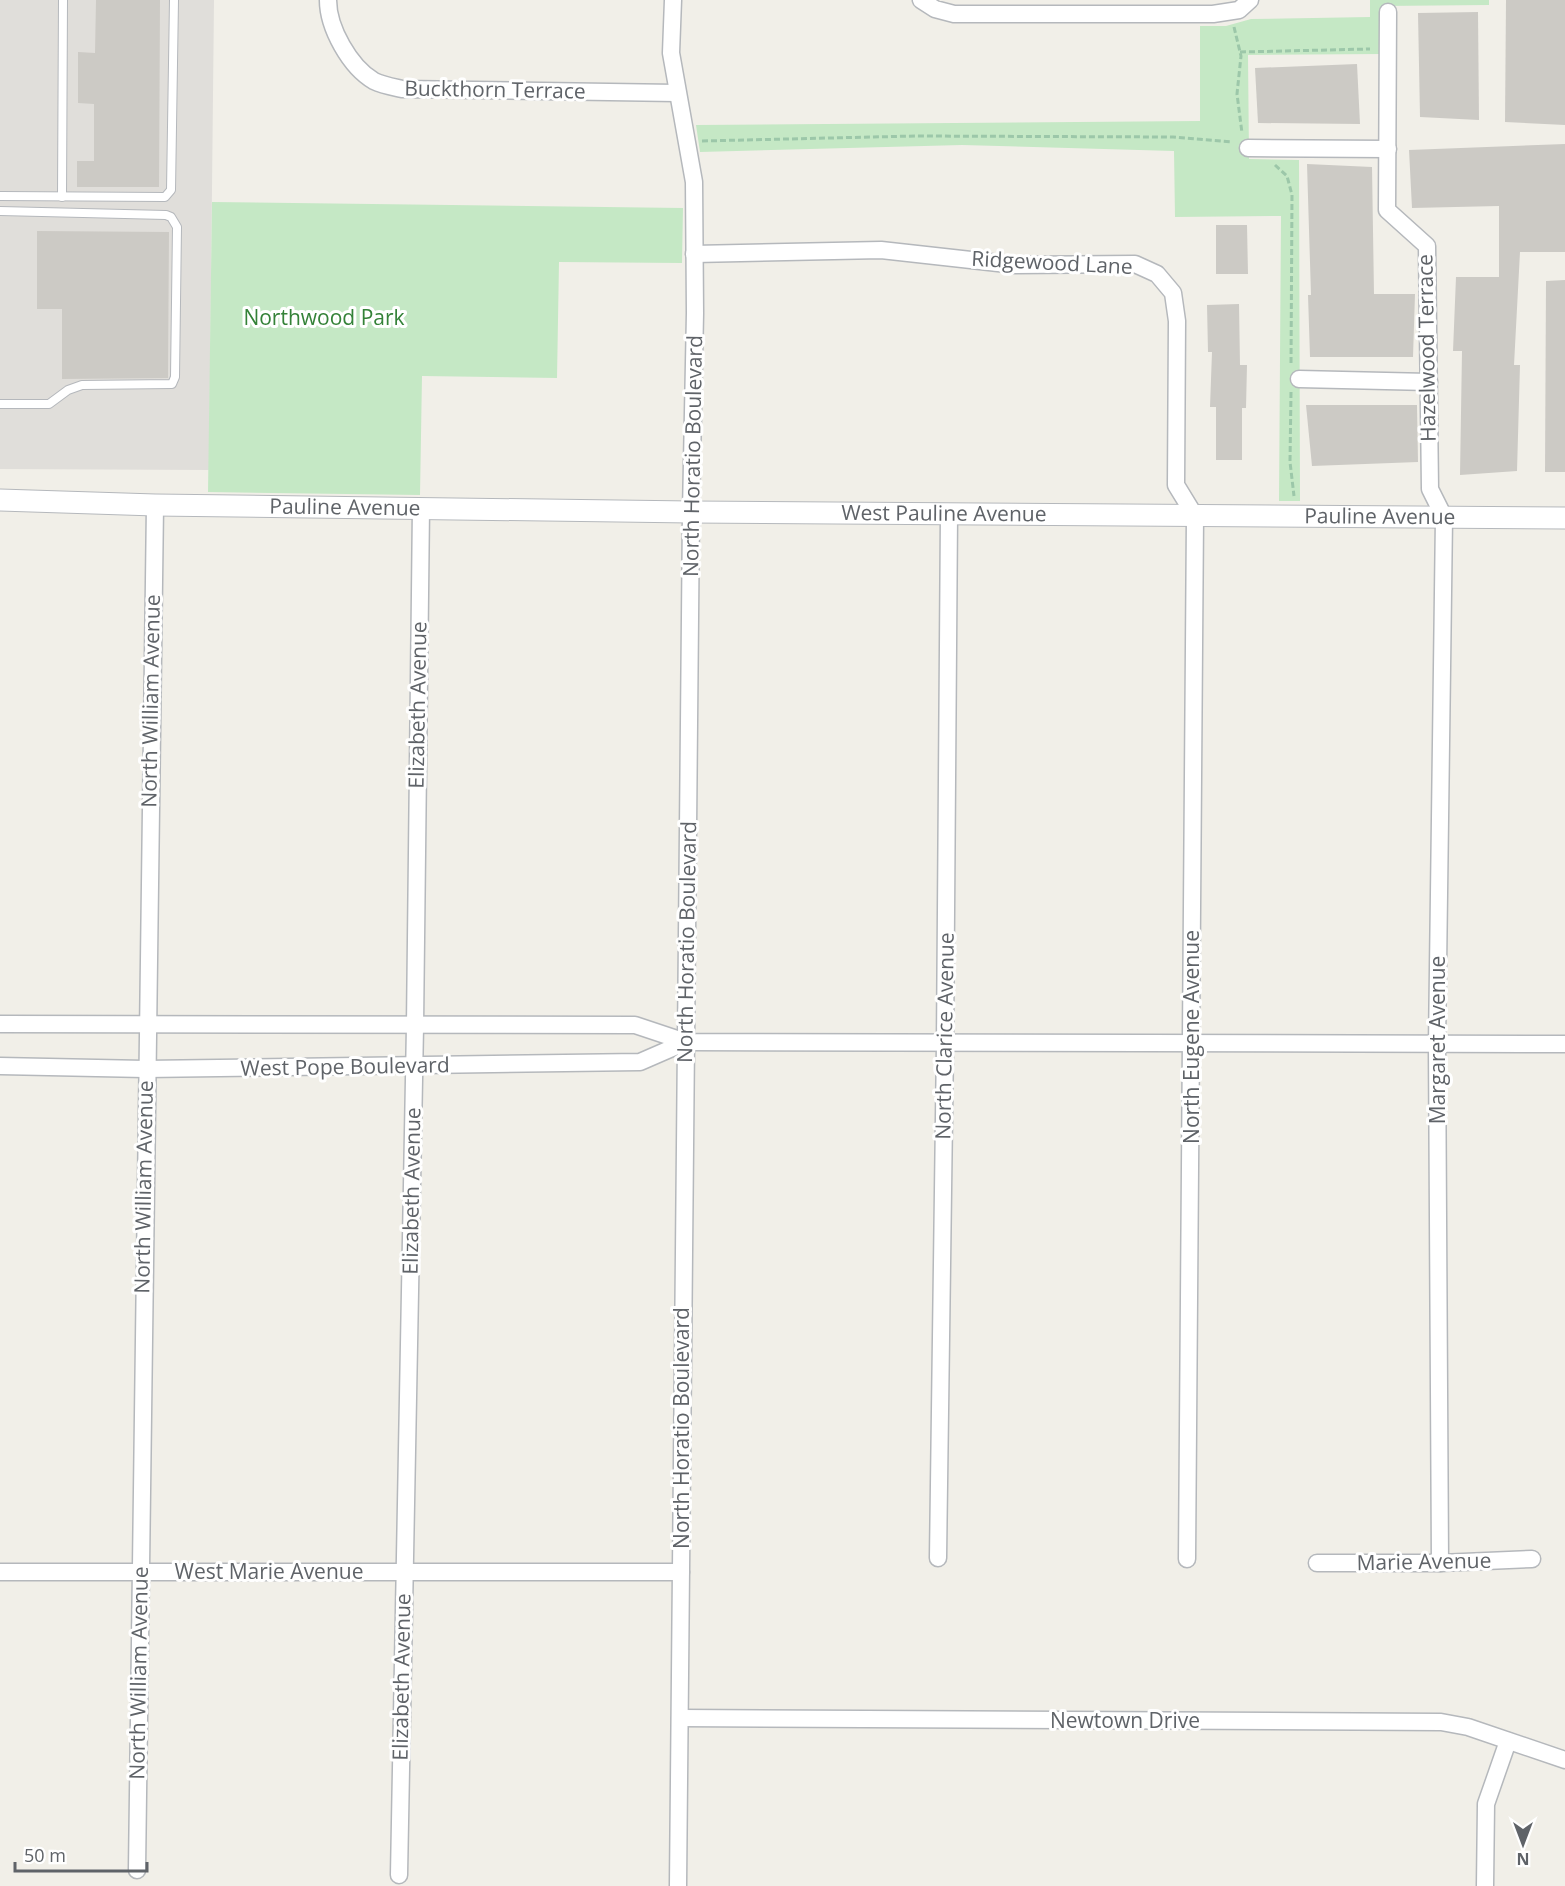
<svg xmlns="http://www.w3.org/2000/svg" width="1565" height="1886" font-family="'Open Sans',sans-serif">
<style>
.industrial{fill:#e0deda}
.green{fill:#c5e8c5}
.building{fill:#cccac5}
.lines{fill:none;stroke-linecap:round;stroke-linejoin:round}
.service-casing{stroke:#b5b8bc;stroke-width:10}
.minor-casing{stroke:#b5b8bc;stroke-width:19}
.tertiary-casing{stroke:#b5b8bc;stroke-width:23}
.path{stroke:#9cc7a9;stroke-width:3;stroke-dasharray:6 3;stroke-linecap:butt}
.service{stroke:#fff;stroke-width:8}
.minor{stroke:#fff;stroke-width:16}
.tertiary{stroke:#fff;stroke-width:21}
.labels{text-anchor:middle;stroke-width:6;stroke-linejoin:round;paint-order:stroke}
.street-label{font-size:21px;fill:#5f6368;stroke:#fff}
.park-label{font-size:21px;fill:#348238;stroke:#fff}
</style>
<rect width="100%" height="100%" fill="#f1efe8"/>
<!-- industrial -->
<polygon class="industrial" points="0,0 214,0 209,470 0,469"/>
<!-- green -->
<g class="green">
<polygon points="1370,0 1489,0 1489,5 1382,6 1382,54 1248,55 1249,159 1299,160 1300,501 1279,501 1281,216 1175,217 1174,151 962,145 700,152 696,125 1200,121 1200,26 1226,26 1251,19 1370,17"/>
<polygon points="212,202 683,208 682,263 559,262 557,378 422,376 420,495 208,492"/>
</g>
<!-- building -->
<g class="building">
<polygon points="96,0 160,0 159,187 77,187 77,161 94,161 94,104 78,103 78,52 95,53"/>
<polygon points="1506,0 1565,0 1565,125 1505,122"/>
<polygon points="1478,12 1479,120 1420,117 1418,13"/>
<polygon points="1357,64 1360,124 1258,123 1255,68"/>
<polygon points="1565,144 1565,252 1520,252 1514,365 1520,365 1517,471 1460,475 1462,351 1453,351 1456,277 1499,277 1499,206 1412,208 1409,150"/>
<polygon points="1307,164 1372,167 1374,294 1415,294 1413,357 1310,357 1308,295 1311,295"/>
<polygon points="1216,225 1247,225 1248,274 1216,274"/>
<polygon points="37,231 169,232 168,378 62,379 62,309 37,309"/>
<polygon points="1565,280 1565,472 1545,472 1546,281"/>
<polygon points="1239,304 1240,365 1247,365 1246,408 1242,408 1242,460 1216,460 1216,407 1210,407 1212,352 1208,352 1207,305"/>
<polygon points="1306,405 1417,405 1418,462 1312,466"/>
</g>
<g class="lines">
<defs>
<g id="service">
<polyline points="0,196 165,197 171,190 174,0"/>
<polyline points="62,197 63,0"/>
<polyline points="0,211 166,215 171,217 177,227 175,377 172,384 82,385 68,390 49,404 0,404"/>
</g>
<g id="minor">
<path d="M328,0C328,28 350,67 374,81C382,85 393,87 402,89L677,93"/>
<polyline points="673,0 671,53 694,182 695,313 691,512 678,1886"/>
<polyline points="921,0 935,9 954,14 1213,14 1239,10 1250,0"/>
<polyline points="1388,12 1387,210 1427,246 1430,489 1444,517 1437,1045 1440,1563"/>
<polyline points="1248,148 1388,149"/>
<polyline points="694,254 881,250 1016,265 1135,264 1157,274 1173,293 1177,321 1176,485 1195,516 1187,1559"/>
<polyline points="1299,379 1429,382"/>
<polyline points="0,1024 635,1025 686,1042 1565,1044"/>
<polyline points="0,1066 145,1069 640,1062 686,1042"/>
<polyline points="938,1558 945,1044 949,514"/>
<polyline points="1317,1563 1440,1563 1532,1559"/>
<polyline points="0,1572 681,1572"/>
<polyline points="680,1718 1441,1722 1468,1727 1565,1760"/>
<polyline points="137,1870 155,505"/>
<polyline points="399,1875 415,1026 421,507"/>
<polyline points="1485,1886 1486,1804 1508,1741"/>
</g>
<g id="tertiary">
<path id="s1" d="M0,500L155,505L691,512L1565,518"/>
</g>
</defs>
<!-- service casing -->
<use href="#service" class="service-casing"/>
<!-- minor casing -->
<use href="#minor" class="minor-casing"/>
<!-- tertiary casing -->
<use href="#tertiary" class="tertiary-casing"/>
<!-- path -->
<g class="path">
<polyline points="1234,27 1241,56 1237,94 1242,133"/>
<polyline points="1240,52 1370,49"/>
<polyline points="702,141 915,136 1173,137 1232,142"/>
<polyline points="1275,165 1287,176 1292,195 1291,365"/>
<polyline points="1291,392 1290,462 1294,496"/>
</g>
<!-- service -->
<use href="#service" class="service"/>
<!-- minor -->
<use href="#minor" class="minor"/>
<!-- tertiary -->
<use href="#tertiary" class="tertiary"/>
</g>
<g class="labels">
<!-- street labels -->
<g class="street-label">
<text transform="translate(495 90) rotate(1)" y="7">Buckthorn Terrace</text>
<text transform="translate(1052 263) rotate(3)" y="7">Ridgewood Lane</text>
<text transform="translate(1427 348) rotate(-91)" y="7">Hazelwood Terrace</text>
<text transform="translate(693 456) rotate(-89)" y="7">North Horatio Boulevard</text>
<text dy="7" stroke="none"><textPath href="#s1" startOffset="345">Pauline Avenue</textPath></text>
<text dy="7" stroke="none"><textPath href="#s1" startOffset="944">West Pauline Avenue</textPath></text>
<text dy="7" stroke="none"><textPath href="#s1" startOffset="1380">Pauline Avenue</textPath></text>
<text transform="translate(151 701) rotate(-89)" y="7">North William Avenue</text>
<text transform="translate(418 705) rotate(-89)" y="7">Elizabeth Avenue</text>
<text transform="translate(687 942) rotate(-89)" y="7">North Horatio Boulevard</text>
<text transform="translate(945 1036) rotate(-89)" y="7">North Clarice Avenue</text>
<text transform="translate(1192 1037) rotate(-90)" y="7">North Eugene Avenue</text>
<text transform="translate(1438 1040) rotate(-90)" y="7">Margaret Avenue</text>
<text transform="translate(345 1067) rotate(-1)" y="7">West Pope Boulevard</text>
<text transform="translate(144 1187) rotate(-89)" y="7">North William Avenue</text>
<text transform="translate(412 1191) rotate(-89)" y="7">Elizabeth Avenue</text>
<text transform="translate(682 1428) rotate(-90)" y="7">North Horatio Boulevard</text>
<text transform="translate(1424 1562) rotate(-1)" y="7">Marie Avenue</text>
<text x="269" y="1579">West Marie Avenue</text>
<text transform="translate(139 1673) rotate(-89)" y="7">North William Avenue</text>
<text transform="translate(402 1677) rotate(-89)" y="7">Elizabeth Avenue</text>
<text x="1125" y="1728">Newtown Drive</text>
</g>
<!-- park labels -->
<g class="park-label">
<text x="324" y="325">Northwood Park</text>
</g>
</g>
<!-- north arrow -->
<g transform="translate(1523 1844) rotate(180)" stroke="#ffffff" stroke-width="4.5" paint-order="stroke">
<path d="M0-4.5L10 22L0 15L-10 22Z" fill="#5f6368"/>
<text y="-9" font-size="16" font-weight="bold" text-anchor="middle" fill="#5f6368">N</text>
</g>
<!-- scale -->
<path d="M15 1862v9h132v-9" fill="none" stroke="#5f6368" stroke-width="3"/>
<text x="24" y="1862" font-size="18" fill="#5f6368" stroke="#ffffff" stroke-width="4.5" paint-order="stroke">50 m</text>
</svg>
